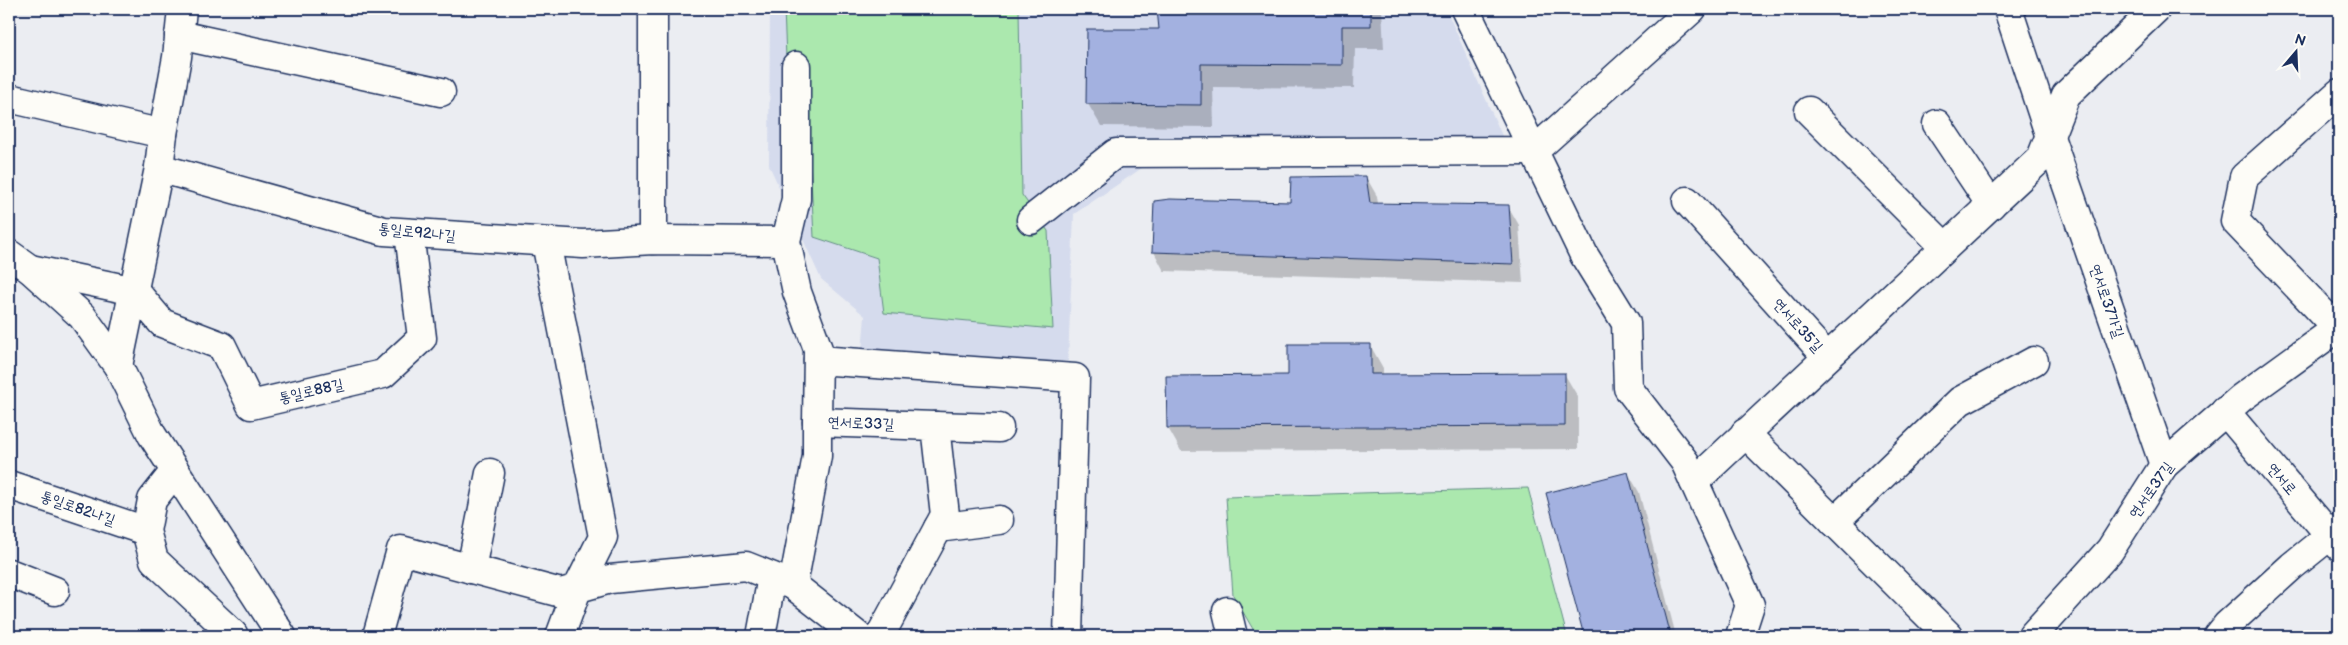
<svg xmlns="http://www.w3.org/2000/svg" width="2348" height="645" font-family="'Balsamiq Sans','Poor Story',sans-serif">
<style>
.built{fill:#d5dbed}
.green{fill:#abe8ae;stroke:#638c86}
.shadow{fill:#0003}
.building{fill:#a3b1e0;stroke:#1b2f5e}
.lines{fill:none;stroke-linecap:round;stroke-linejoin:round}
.minor-casing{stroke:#1b2f5e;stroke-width:31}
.minor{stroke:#fdfcf7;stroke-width:28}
.labels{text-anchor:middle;stroke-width:4.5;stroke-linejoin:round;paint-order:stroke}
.street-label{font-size:15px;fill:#1b2f5e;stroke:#fdfcf7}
</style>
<rect width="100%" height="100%" fill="#ebedf2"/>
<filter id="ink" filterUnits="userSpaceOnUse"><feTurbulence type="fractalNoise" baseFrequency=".02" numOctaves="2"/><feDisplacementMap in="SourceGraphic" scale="10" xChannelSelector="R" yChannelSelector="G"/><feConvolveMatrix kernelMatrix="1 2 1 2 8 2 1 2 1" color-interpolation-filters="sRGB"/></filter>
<g filter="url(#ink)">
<!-- built -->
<polygon class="built" points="770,9 1446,9 1511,156 1334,147 1142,168 1074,214 1068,361 861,363 865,316 821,279 769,165"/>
<!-- green -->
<g class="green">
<polygon points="784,9 1019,9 1022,195 1048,231 1053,329 884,313 877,258 814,237 805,60 786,58"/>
<polygon points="1528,488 1567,636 1257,636 1233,595 1226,497"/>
</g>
<!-- shadow -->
<g class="shadow">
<polygon points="1158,9 1382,9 1384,49 1355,49 1354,88 1213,87 1214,127 1101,126 1088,104 1161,30"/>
<polygon points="1366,177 1377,196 1378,204 1508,206 1519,225 1523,283 1164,271 1154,252 1155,202 1291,204"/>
<polygon points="1370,345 1383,368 1383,375 1565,375 1578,397 1578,449 1181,451 1168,428"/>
<polygon points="1628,473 1639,492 1676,636 1585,636 1548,494"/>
</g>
<!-- building -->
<g class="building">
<polygon points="1157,9 1371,9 1371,26 1342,26 1342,65 1201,64 1201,105 1086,104 1087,29 1159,29"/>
<polygon points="1366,176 1370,203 1509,205 1513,264 1152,252 1154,201 1170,199 1290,202 1291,177"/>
<polygon points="1288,344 1371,344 1371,374 1565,373 1565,426 1167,428 1166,376 1288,375"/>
<polygon points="1628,472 1671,636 1584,636 1546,493"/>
</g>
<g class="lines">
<defs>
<g id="minor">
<polyline points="1465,9 1584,255 1626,323 1628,388 1685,462 1750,605 1740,636"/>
<polyline points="2008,9 2050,137 2164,465"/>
<polyline points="179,35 441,92"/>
<polyline points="796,66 796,199 786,241 797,292 818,349 817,422"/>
<polyline points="9,98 163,134"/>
<polyline points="1809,111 1945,247"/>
<polyline points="1937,124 1991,205"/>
<polyline points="159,168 384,231 583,244 653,240 786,241"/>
<polyline points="1687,201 1827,357"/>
<polyline points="1031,220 1116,153 1534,151 1692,9"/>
<polyline points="653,240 653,9"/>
<polyline points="546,242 603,537 578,587 560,636"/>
<polyline points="9,254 30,269 82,316 118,366 152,435 282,636"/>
<polyline points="30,269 135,291 162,323 222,346 251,405 383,374 422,338 409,233"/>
<polyline points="2337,328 2235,221 2244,177 2339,93"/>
<polyline points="818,360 1075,378 1068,636"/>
<polyline points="118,366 159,168 163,134 177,57 182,9"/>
<polyline points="2225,411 2339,546"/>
<polyline points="935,426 999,428"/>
<polyline points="1745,433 1949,636"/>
<polyline points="175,471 152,500 146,531 154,560 233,634"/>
<polyline points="1694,482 2041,158 2066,95 2156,9"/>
<polyline points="9,485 146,531"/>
<polyline points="1834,522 1960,401 2034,361"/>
<polyline points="938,528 999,520"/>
<polyline points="471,569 490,473"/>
<polyline points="9,573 55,591"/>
<polyline points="793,585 817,456 817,422 935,426 945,515 880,636"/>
<polyline points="1227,611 1233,636"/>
<polyline points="377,636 401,550 561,593 610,579 746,566 793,585 858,636"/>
<polyline points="761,636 772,577"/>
<polyline points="2032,636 2110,550 2164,465 2241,398 2339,327"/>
<polyline points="2218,636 2227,625 2292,566 2339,528"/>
</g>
</defs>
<!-- minor casing -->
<use href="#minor" class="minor-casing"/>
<!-- minor -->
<use href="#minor" class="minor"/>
</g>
</g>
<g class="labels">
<!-- street labels -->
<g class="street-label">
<text transform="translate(417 232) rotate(6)" y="5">통일로92나길</text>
<text transform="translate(2107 301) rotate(71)" y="5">연서로37가길</text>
<text transform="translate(1798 325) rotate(48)" y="5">연서로35길</text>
<text transform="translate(311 391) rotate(-13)" y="5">통일로88길</text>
<text transform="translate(861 423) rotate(2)" y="5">연서로33길</text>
<text transform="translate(2282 479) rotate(50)" y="5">연서로</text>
<text transform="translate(2151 490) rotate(-55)" y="5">연서로37길</text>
<text transform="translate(78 508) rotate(19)" y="5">통일로82나길</text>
</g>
</g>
<!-- margin -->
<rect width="2348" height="645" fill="none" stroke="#fdfcf7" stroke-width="30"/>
<rect x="15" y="15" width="2318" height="615" fill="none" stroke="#1b2f5e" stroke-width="2" filter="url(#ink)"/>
<!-- north arrow -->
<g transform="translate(2296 52) rotate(19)" stroke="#fdfcf7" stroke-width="4" paint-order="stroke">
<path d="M0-4L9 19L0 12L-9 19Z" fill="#1b2f5e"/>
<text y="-8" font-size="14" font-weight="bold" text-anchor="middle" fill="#1b2f5e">N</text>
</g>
</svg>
